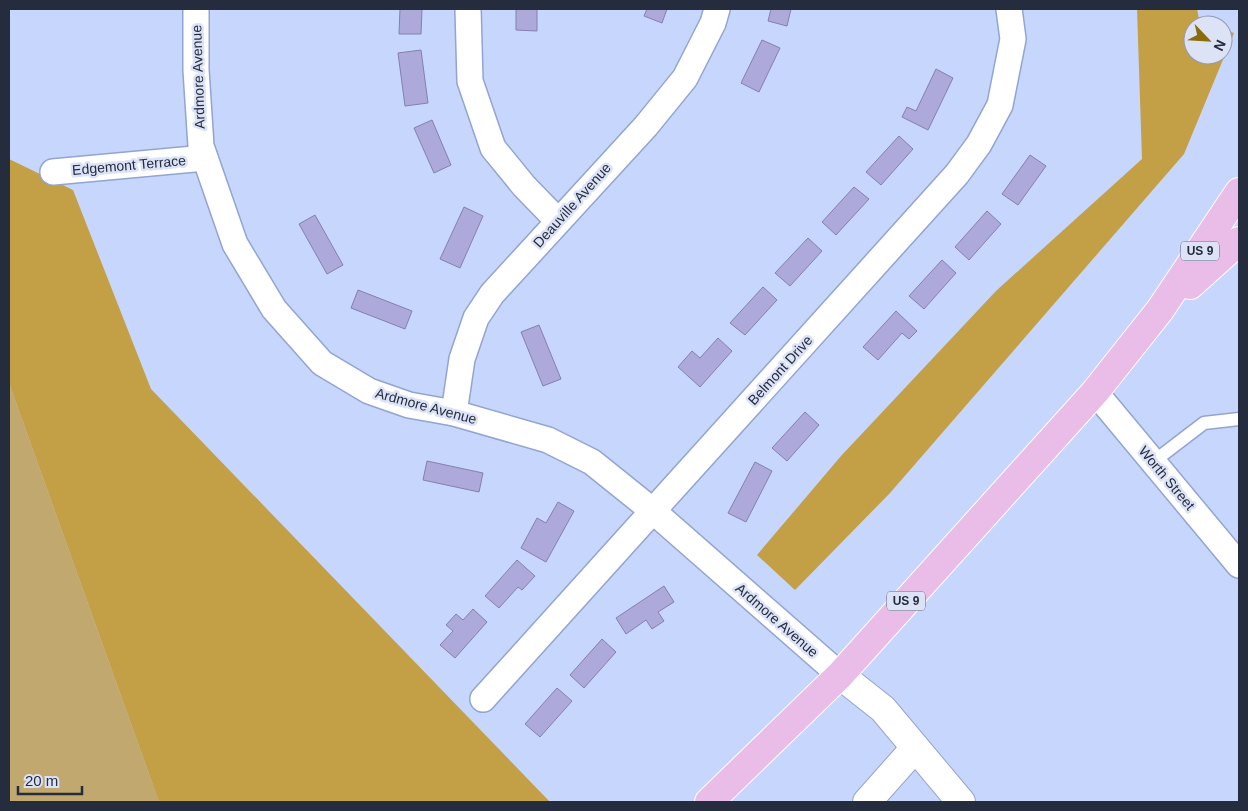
<svg xmlns="http://www.w3.org/2000/svg" width="1248" height="811" font-family="Helvetica,sans-serif">
<style>
.green{fill:#c0a86e}
.forest{fill:#c39f45}
.building{fill:#ada9da;stroke:#8480ae}
.lines{fill:none;stroke-linecap:round;stroke-linejoin:round}
.service-casing{stroke:#92a4d1;stroke-width:15}
.minor-casing{stroke:#92a4d1;stroke-width:28}
.tertiary-casing{stroke:#92a4d1;stroke-width:30}
.trunk-casing{stroke:#fff;stroke-width:30}
.service{stroke:#fff;stroke-width:12}
.minor{stroke:#fff;stroke-width:25}
.tertiary{stroke:#fff;stroke-width:28}
.trunk{stroke:#eabce8;stroke-width:28}
.labels{text-anchor:middle;stroke-width:5;stroke-linejoin:round;paint-order:stroke}
.shield{fill:#dce3f7;stroke:#5c6376;stroke-width:1}
.shield-label{font-size:12px;font-weight:bold;fill:#252c3e}
.street-label{font-size:14px;fill:#252c3e;stroke:#dce3f7}
</style>
<rect width="100%" height="100%" fill="#c7d6fc"/>
<!-- green -->
<polygon class="green" points="9,383 159,802 9,802"/>
<!-- forest -->
<g class="forest">
<polygon points="1137,9 1197,9 1200,24 1202,25 1193,25 1193,55 1223,55 1223,30 1234,33 1184,154 890,493 795,590 757,555 841,456 996,291 1142,159"/>
<polygon points="9,159 73,190 151,389 550,802 159,802 9,383"/>
</g>
<!-- building -->
<g class="building">
<polygon points="400,9 422,9 421,34 399,34"/>
<polygon points="516,9 537,9 537,31 516,30"/>
<polygon points="647,9 667,9 662,23 644,16"/>
<polygon points="771,9 791,9 787,26 768,21"/>
<polygon points="762,40 780,48 759,92 741,83"/>
<polygon points="421,50 428,103 405,106 398,53"/>
<polygon points="936,69 953,78 928,130 902,117 907,107 916,111"/>
<polygon points="432,120 451,165 434,173 414,128"/>
<polygon points="899,136 913,149 881,185 866,172"/>
<polygon points="1030,155 1046,166 1018,205 1002,194"/>
<polygon points="854,187 869,199 836,235 822,222"/>
<polygon points="464,207 483,216 460,268 440,259"/>
<polygon points="987,211 1001,224 969,260 955,247"/>
<polygon points="315,215 343,265 327,274 299,224"/>
<polygon points="808,238 822,251 790,286 775,273"/>
<polygon points="942,260 956,273 924,309 909,296"/>
<polygon points="763,287 777,300 745,335 730,323"/>
<polygon points="358,290 412,311 405,329 351,308"/>
<polygon points="896,311 917,331 909,339 902,333 878,360 863,347"/>
<polygon points="539,325 561,379 543,386 521,332"/>
<polygon points="718,338 732,351 700,387 678,367 692,351 700,358"/>
<polygon points="805,412 819,425 787,461 772,448"/>
<polygon points="427,461 483,473 479,492 423,480"/>
<polygon points="755,462 772,471 746,522 728,513"/>
<polygon points="558,502 574,511 546,562 521,548 537,518 546,523"/>
<polygon points="517,560 535,576 522,590 518,587 499,608 485,596"/>
<polygon points="664,586 674,602 658,612 664,621 652,629 646,620 626,634 616,618"/>
<polygon points="473,609 487,622 455,658 440,645 453,631 446,625 456,614 463,620"/>
<polygon points="602,639 616,652 584,688 570,675"/>
<polygon points="557,688 572,701 540,737 525,724"/>
</g>
<g class="lines">
<defs>
<polyline id="service" points="1153,462 1204,423 1239,419"/>
<g id="minor">
<polyline points="196,9 196,70 201,146 235,244 274,309 322,363 369,391 409,405 454,413 548,440 592,462 653,511 840,675"/>
<polyline points="468,9 470,81 493,148 524,186 558,221"/>
<polyline points="53,172 205,158"/>
<polyline points="1095,392 1239,565"/>
<polyline points="454,413 462,359 476,318 492,294 646,126 685,78 713,23 717,9"/>
<polyline points="483,699 957,174 979,144 1000,105 1013,39 1009,9"/>
</g>
<g id="tertiary">
<polyline points="840,675 883,709 961,802"/>
<polyline points="867,802 915,748"/>
</g>
<g id="trunk">
<polyline points="1190,285 1239,241"/>
<polyline points="709,802 840,675 1095,392 1160,310 1239,192"/>
</g>
</defs>
<!-- service casing -->
<use href="#service" class="service-casing"/>
<!-- minor casing -->
<use href="#minor" class="minor-casing"/>
<!-- tertiary casing -->
<use href="#tertiary" class="tertiary-casing"/>
<!-- trunk casing -->
<use href="#trunk" class="trunk-casing"/>
<!-- service -->
<use href="#service" class="service"/>
<!-- minor -->
<use href="#minor" class="minor"/>
<!-- tertiary -->
<use href="#tertiary" class="tertiary"/>
<!-- trunk -->
<use href="#trunk" class="trunk"/>
</g>
<g class="labels">
<!-- shield labels -->
<g class="shield">
<rect x="1181" y="241.5" width="38" height="19" rx="4"/>
<rect x="887" y="591.5" width="38" height="19" rx="4"/>
</g>
<g class="shield-label">
<text x="1200" y="255">US 9</text>
<text x="906" y="605">US 9</text>
</g>
<!-- street labels -->
<g class="street-label">
<text transform="translate(198 77) rotate(-92)" y="5">Ardmore Avenue</text>
<text transform="translate(129 165) rotate(-5)" y="5">Edgemont Terrace</text>
<text transform="translate(572 205) rotate(-48)" y="5">Deauville Avenue</text>
<text transform="translate(780 370) rotate(-48)" y="5">Belmont Drive</text>
<text transform="translate(426 406) rotate(15)" y="5">Ardmore Avenue</text>
<text transform="translate(1167 478) rotate(50)" y="5">Worth Street</text>
<text transform="translate(777 620) rotate(41)" y="5">Ardmore Avenue</text>
</g>
</g>
<!-- border -->
<rect width="1248" height="811" fill="none" stroke="#252c3e" stroke-width="20"/>
<!-- north arrow -->
<g transform="translate(1208 40) rotate(115)"><circle r="24" fill="#dce3f7" stroke="#939aad"/>
<path d="M0-4L9 19L0 12L-9 19Z" fill="#8b6c0d"/>
<text y="-8" font-size="14" font-weight="bold" text-anchor="middle" fill="#252c3e">N</text>
</g>
<!-- scale -->
<path d="M18 786v8h64v-8" fill="none" stroke="#252c3e" stroke-width="2.5"/>
<text x="25" y="786" font-size="15" fill="#252c3e" stroke="#dce3f7" stroke-width="4" paint-order="stroke">20 m</text>
</svg>
